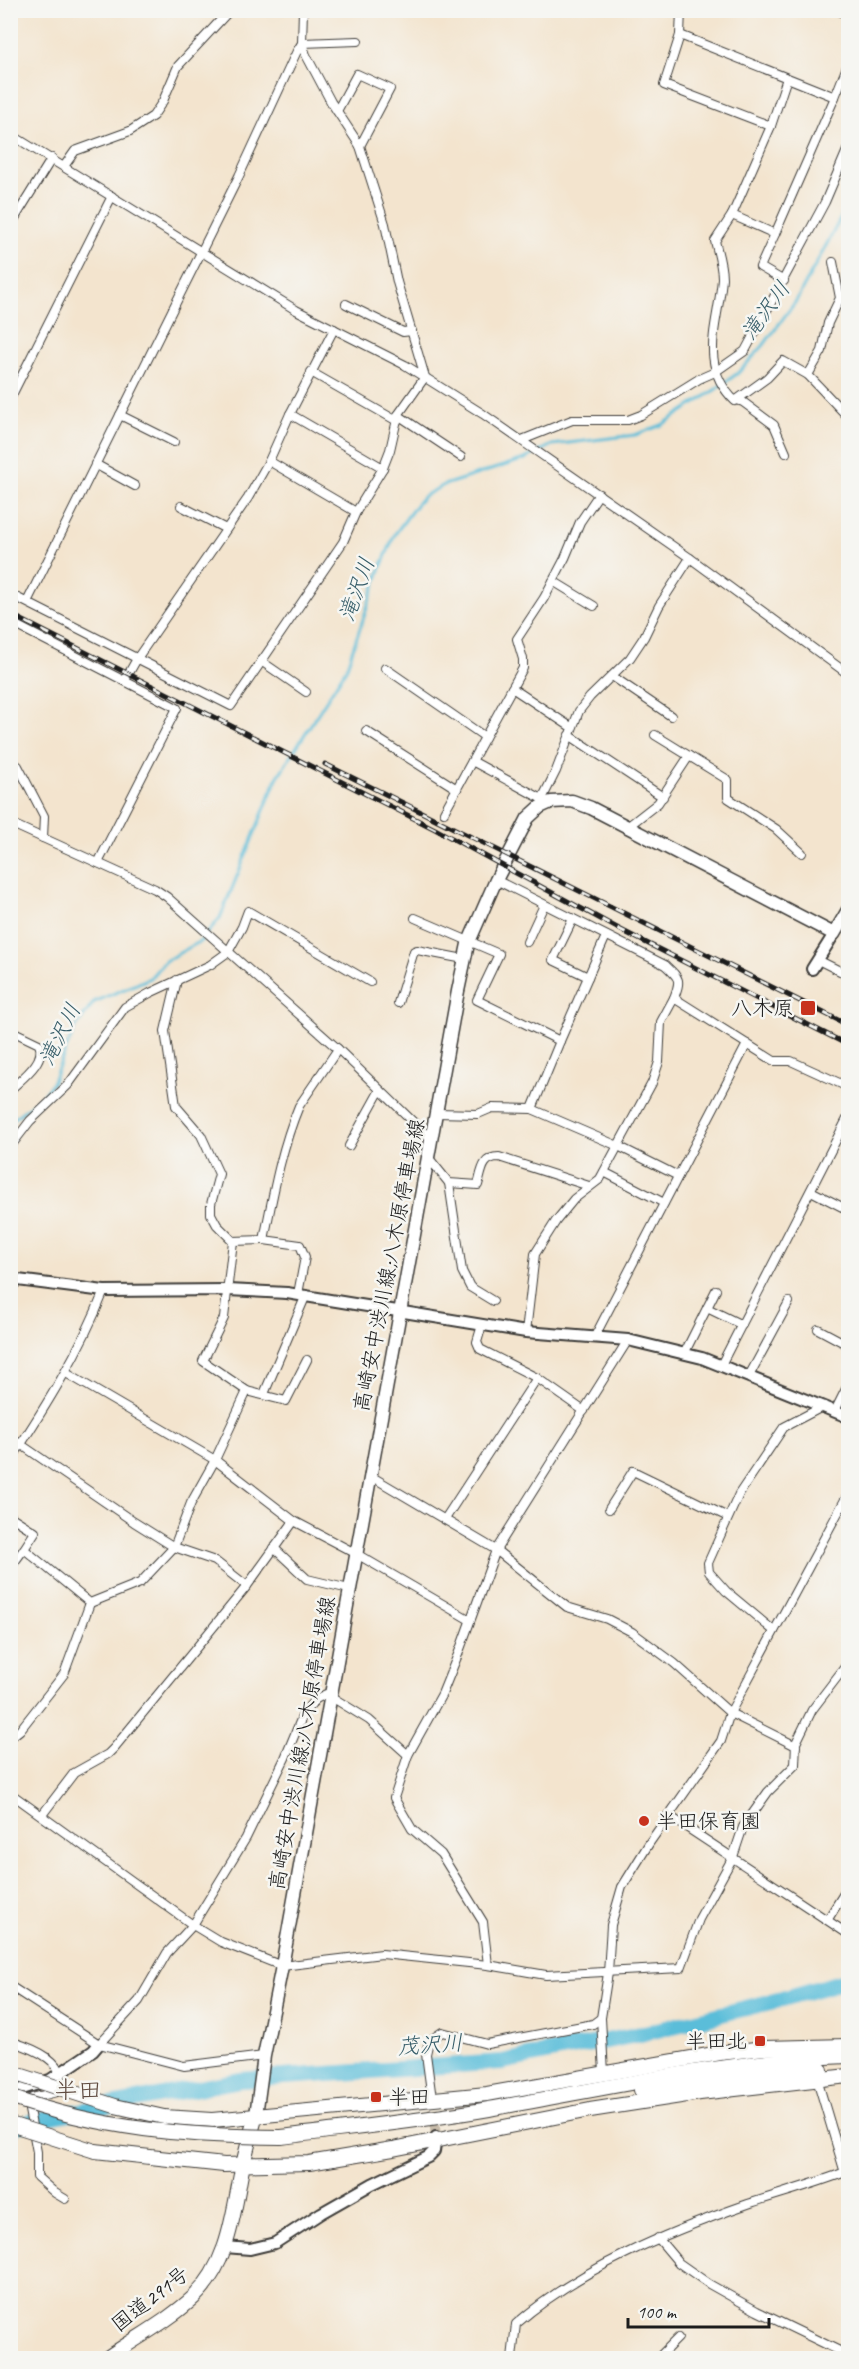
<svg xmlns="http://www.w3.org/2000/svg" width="859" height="2369" font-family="Caveat,'Klee One',sans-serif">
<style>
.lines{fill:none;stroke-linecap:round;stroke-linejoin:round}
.stream{stroke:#5abdd9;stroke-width:3}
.river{stroke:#5abdd9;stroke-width:16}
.secondary-tunnel{stroke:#c8bcaa;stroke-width:10;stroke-dasharray:10 5;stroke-linecap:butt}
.street-casing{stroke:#3c3a37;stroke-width:10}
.secondary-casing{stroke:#3c3a37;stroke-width:14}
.primary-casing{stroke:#3c3a37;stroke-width:15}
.highway-casing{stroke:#3c3a37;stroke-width:16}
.street{stroke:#fff;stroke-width:8}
.secondary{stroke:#fff;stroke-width:10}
.primary{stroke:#fff;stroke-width:12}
.highway{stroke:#fff;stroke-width:14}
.rail-casing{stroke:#1c1c1c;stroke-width:5}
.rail{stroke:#f6f6f2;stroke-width:3;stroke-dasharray:9;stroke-linecap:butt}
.highway-bridge-casing{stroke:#3c3a37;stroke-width:16;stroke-linecap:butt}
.highway-bridge{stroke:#fff;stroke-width:14}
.poi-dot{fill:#c8321e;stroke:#f6f6f2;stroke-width:2}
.labels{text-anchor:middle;stroke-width:5;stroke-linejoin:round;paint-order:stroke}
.poi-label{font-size:21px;fill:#1c1c1c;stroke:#f6f6f2;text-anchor:end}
.street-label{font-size:21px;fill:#1c1c1c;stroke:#f6f6f2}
.water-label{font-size:22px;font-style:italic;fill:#355c68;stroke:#f6f6f2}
.quarter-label{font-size:24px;fill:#604c41;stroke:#f6f6f2}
</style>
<rect width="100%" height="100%" fill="#f6f6f2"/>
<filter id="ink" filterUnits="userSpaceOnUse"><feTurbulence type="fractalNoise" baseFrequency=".0167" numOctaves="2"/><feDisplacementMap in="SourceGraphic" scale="12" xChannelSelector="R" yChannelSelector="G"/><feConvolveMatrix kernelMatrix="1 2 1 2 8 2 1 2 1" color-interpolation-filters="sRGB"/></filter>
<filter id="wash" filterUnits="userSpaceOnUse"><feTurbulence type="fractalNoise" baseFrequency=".008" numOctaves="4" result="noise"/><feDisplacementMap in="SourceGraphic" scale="24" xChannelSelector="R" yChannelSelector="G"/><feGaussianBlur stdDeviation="1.35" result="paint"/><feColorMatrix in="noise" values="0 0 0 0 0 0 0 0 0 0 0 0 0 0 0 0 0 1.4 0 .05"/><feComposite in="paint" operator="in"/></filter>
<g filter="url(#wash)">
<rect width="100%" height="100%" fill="#f3e4ce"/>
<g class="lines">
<!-- stream -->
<polyline class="stream" points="10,1121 41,1098 52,1083 74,1030 94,1002 150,978 165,961 201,941 220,918 277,778 346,669 381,567 395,534 416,505 424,496 444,485 525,459 552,445 635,435 662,425 712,392 738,373 763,346 796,301 843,214 848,199"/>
<!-- river -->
<polyline class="river" points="13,2127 49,2117 240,2080 502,2062 641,2034 782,1999 848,1980"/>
</g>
</g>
<g filter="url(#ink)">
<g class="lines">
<!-- secondary-tunnel -->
<polyline class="secondary-tunnel" points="433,2109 436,2137"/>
<defs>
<g id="street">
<polyline points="681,10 680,35 664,85 771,126"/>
<polyline points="837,10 848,15"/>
<polyline points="680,35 835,97 775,234 732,215 771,126 787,78"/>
<polyline points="835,97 848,64"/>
<polyline points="337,111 357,74 390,89 360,146"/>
<polyline points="10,134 296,310 405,365 483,414 690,558 848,674"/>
<polyline points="65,165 75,151 130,131 153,116 163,101 178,66 230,10"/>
<path d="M732,215L715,241C718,253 722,266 722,278C719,323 697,364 735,401L767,378L783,361L808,375L848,417"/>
<polyline points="10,226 52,158"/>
<polyline points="775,234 760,267 784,281"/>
<polyline points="346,304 403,332 412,331"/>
<polyline points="311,372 397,421"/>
<polyline points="808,375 822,351 828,323 840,298 833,262"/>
<polyline points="10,399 112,196"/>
<polyline points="737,400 743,402 774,425 786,453"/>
<polyline points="290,414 383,468"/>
<polyline points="120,415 174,442"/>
<polyline points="398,415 461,457"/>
<polyline points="522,440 572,420 628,420 641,415 699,379 715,372 745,351 825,202 848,148"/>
<polyline points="269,461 356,512"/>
<polyline points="95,464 135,486"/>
<polyline points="181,506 226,529"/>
<polyline points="553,581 594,606"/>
<polyline points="10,594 231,706 343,542 356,512 383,468 390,450 398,415 425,377 397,282 385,224 360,146 331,102 306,55 302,43 303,10"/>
<polyline points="27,602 239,176 297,51 302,43 358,41"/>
<polyline points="10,622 177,708 98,863"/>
<polyline points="261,661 306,692"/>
<polyline points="385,668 485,737"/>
<polyline points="612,676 671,716"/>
<polyline points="125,680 138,657 248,498 269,461 290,414 334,329"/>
<polyline points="512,688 571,727"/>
<polyline points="366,731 457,789"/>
<polyline points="569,735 663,797"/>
<polyline points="655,735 728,780 728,798 776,829 802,853"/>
<polyline points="10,760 18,766 44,816 43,838"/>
<polyline points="542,799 472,761 523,668 523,659 517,639 544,598 565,558 580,522 599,494"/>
<polyline points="544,802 542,799 556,771 579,711 590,697 630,658 644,637 659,606 690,558"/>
<polyline points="444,812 472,761"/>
<polyline points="10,823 155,889 167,897 338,1049 432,1140"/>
<polyline points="626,828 658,803 689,756"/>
<path d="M496,880L665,965C680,979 681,979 674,998L774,1061H791L848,1087"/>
<polyline points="415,918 499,954 477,1000 560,1041 606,936"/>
<polyline points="573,919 553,960 588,977"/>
<polyline points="527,942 544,905"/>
<polyline points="818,960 848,975"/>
<polyline points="177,980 165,1031 176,1106 201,1135 219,1174 211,1204 211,1214 217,1225 233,1241 224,1318 203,1361 247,1391 286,1401 307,1360"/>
<polyline points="398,1003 414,951 417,950 464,959"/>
<path d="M10,1030L39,1044C47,1061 21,1079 10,1090"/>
<polyline points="532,1109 560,1041"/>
<polyline points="437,1113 478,1114 492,1108 532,1109 618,1146 678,1176"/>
<polyline points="349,1146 380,1090"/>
<polyline points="10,1147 30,1121 68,1085 125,1007 150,993 210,965 228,952 242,927 248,911 370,982"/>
<path d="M428,1157L449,1183L478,1185C482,1171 482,1157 499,1157L589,1186"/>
<polyline points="604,1172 664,1203"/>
<polyline points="449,1183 462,1271 470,1287 493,1301"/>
<polyline points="811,1191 848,1210"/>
<polyline points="264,1240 300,1245 305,1257 298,1294"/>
<path d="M233,1241L264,1240C273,1195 281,1149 299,1106L338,1049"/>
<polyline points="707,1308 742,1325"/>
<polyline points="482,1325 477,1342 480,1349 537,1378 584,1411"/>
<polyline points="818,1329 848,1345"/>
<polyline points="526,1332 535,1254 556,1221 574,1199 600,1179 652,1083 659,1062 661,1022 674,998"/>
<polyline points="594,1338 747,1044"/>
<polyline points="684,1354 716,1290"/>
<polyline points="721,1365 848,1117"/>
<polyline points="66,1373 215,1460 294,1521"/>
<polyline points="749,1376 789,1302"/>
<polyline points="264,1394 306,1295"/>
<polyline points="835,1411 848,1385"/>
<polyline points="10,1437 134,1522 174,1547 215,1561 247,1586"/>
<path d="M10,1461C46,1406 80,1352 104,1291"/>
<polyline points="369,1475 496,1550 567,1607 607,1619 632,1632 674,1663 730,1713 796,1746"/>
<polyline points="609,1509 633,1471 728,1517"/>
<polyline points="10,1516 35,1532 24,1549"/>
<polyline points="445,1519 537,1378"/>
<polyline points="274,1548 307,1579 349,1589"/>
<polyline points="10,1568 24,1549 90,1603 140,1583 174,1547 191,1503 215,1460 247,1391"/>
<polyline points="774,1631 726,1591 709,1572 708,1563 739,1494 784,1427 824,1406"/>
<polyline points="10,1738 20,1730 64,1674 90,1603"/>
<polyline points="10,1793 193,1925 221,1942 282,1966 382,1954 488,1965 546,1975 681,1968 699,1919 733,1857 743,1827 768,1792 795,1765 796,1743 812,1710 848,1663"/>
<polyline points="42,1815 74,1773 108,1754 114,1748 247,1586 294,1521 355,1553 470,1620"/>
<polyline points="668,1815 848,1934"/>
<polyline points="828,1919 848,1887"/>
<polyline points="488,1965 483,1922 441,1854 412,1829 394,1798 408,1755 442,1694 459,1652 496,1550 628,1340"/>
<polyline points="10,1986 99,2044 184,2066 264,2056"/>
<polyline points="601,2018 604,2073"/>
<path d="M10,2041C32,2048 73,2062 57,2092L32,2098L29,2110L37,2152V2177L55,2193L65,2199"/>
<polyline points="99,2044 139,2001 167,1953 193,1925 246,1838 285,1758 304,1712 316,1699 326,1694 330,1696 369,1720 408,1755"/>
<polyline points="817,2079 845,2173"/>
<polyline points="432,2099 426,2054 429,2041 442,2032 487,2044 593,2024 601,2018 608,1973 611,1925 622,1887 650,1842 721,1741 730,1713 848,1494"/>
<polyline points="658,2238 679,2263 709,2284 757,2311 848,2355"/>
<path d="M512,2358L516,2324C580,2268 668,2232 748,2204C781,2193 815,2184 848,2171"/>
<polyline points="658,2358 678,2338"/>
</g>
<g id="secondary">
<polyline points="812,969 834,934"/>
<polyline points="10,1279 104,1291 228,1290 287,1293 526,1332 628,1340 702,1358 848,1417"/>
<polyline points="10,2093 50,2080 93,2051 99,2044"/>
<polyline points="225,2247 250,2249 275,2243 321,2213 372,2184 428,2157 434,2151 436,2137"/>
</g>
<polyline id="primary" points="256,2115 264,2056 282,1966 458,991 468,944 496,880 528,818 540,807 551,802 572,801 591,808 834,934 848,910"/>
<g id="highway">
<polyline points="641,2090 725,2079 821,2070"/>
<polyline points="164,2117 212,2120 487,2094 720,2053 764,2048 848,2046"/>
<path d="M281,2137C351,2128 420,2121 489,2109C609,2088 727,2060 848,2056"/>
<polyline points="95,2151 224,2165 309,2163 393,2149 590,2110 700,2093 848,2076"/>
<path d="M107,2358C136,2338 168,2321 194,2297C229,2263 233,2214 242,2169C246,2151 251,2133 256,2115"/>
</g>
</defs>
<!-- street casing -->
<use href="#street" class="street-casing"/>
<!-- secondary casing -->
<use href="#secondary" class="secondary-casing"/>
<!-- primary casing -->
<use href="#primary" class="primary-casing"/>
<!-- highway casing -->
<use href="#highway" class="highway-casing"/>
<!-- street -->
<use href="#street" class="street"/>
<!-- secondary -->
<use href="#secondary" class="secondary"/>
<!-- primary -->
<use href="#primary" class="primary"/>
<!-- highway -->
<use href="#highway" class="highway"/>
<defs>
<g id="rail">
<polyline points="10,614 435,829 619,929 848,1045"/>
<polyline points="325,764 848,1025"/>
</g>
</defs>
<!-- rail casing -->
<use href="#rail" class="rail-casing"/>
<!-- rail -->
<use href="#rail" class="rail"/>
<defs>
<g id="highway-bridge">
<polyline points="10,2072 115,2106 164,2117"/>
<path d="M10,2097C102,2130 185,2136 281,2137"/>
<polyline points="10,2124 95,2151"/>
</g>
</defs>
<!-- highway-bridge casing -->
<use href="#highway-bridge" class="highway-bridge-casing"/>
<!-- highway-bridge -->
<use href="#highway-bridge" class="highway-bridge"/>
</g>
</g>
<!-- markers -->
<g class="poi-dot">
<rect x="800" y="1000" width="16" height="16" rx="3"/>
<circle cx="644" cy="1821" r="6"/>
<rect x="754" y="2035" width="12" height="12" rx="3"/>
<rect x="370" y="2091" width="12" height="12" rx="3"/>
</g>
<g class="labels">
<!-- poi labels -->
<g class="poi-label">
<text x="794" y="1015">八木原</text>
<text x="656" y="1828" text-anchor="start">半田保育園</text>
<text x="748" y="2048">半田北</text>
<text x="388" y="2104" text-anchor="start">半田</text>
</g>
<!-- street labels -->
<g class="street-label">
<text transform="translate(389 1265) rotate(-79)" y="7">高崎安中渋川線;八木原停車場線</text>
<text transform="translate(302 1743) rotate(-80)" y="7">高崎安中渋川線;八木原停車場線</text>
<text transform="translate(150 2299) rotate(-38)" y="7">国道291号</text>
</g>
<!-- water labels -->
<g class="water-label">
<text transform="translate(765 310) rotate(-54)" y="8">滝沢川</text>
<text transform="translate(356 589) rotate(-70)" y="8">滝沢川</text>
<text transform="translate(59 1034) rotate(-63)" y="8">滝沢川</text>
<text transform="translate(430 2044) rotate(-4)" y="8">茂沢川</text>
</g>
<!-- quarter labels -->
<g class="quarter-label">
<text x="78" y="2098">半田</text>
</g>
</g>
<!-- margin -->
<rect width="859" height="2369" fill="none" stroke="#f6f6f2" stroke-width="36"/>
<!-- scale -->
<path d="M628 2318v9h141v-9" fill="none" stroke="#1c1c1c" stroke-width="3"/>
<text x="637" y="2318" font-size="18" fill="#1c1c1c" stroke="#f6f6f2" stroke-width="4.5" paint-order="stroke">100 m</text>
</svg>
